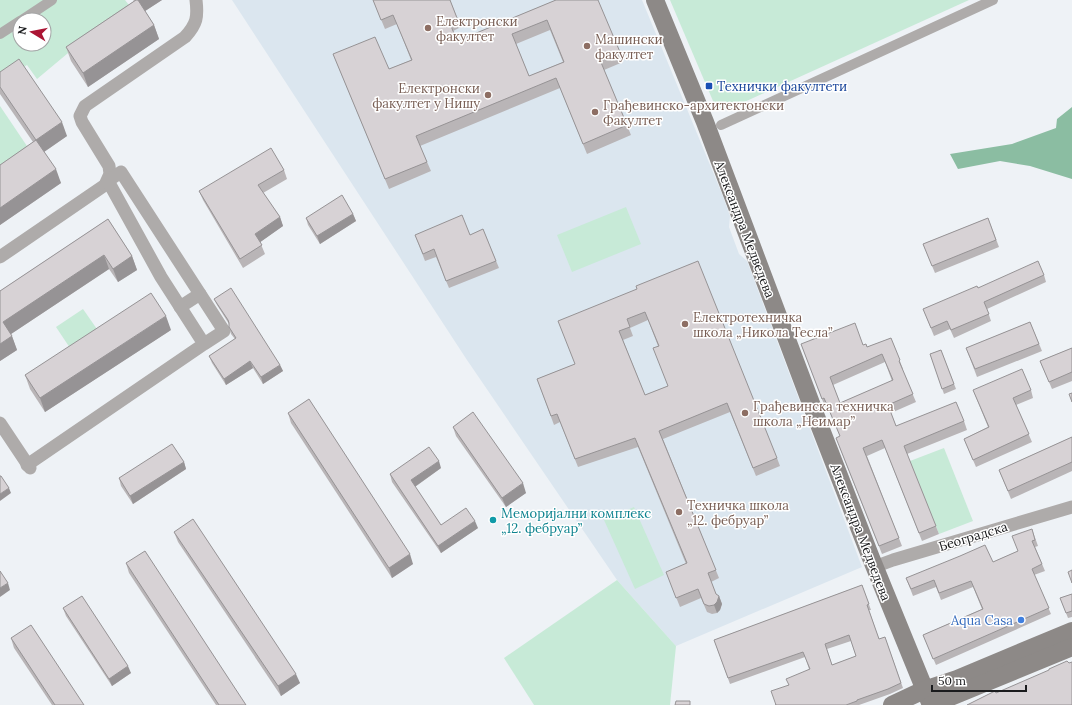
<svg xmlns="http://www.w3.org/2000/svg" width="1072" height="705" font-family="Lora,serif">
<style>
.built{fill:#dbe6ef}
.green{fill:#c7ead7;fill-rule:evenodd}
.forest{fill:#8bbda2}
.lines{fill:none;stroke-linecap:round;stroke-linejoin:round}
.pedestrian{stroke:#aeabaa;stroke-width:10}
.minor{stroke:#aeabaa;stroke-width:13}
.secondary{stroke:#8d8987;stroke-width:18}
.wall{fill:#b9b5b7;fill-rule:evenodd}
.shaded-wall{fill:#969395}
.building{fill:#d7d2d5;stroke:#969395;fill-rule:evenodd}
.education-dot{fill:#8d6e63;stroke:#fff;stroke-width:1.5}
.transit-dot{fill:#1a4fb4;stroke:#fff;stroke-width:1.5}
.culture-dot{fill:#0f9aa8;stroke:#fff;stroke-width:1.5}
.shop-dot{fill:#3f7fe0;stroke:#fff;stroke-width:1.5}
.labels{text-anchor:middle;stroke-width:3;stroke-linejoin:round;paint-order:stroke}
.education-label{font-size:13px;fill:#785e54;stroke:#fff;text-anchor:start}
.transit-label{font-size:13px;fill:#164399;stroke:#fff;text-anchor:start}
.street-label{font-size:13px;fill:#1a1b1d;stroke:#fff}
.culture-label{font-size:13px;fill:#0d838f;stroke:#fff;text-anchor:start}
.shop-label{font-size:13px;fill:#366cbe;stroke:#fff;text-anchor:end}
</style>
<rect width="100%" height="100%" fill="#eef2f6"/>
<!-- built -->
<polygon class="built" points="232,0 642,0 722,194 730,216 729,227 739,254 747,261 862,567 676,646 617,580 467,360"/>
<!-- green -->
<g class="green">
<path d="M0,0H125L132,9L92,33L37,79L27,65L0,82ZM20,20H44V44H20Z"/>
<polygon points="670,0 969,0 729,109 716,108"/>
<polygon points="0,106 31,152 0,172"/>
<polygon points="626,207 641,244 572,272 557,235"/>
<polygon points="83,309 99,332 72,351 56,327"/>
<polygon points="944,448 973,521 939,534 910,461"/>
<polygon points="634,507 664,575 635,589 604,520"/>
<polygon points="617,580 676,646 670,705 534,705 504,658"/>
</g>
<!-- forest -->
<polygon class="forest" points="1072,107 1072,179 1030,166 1000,161 958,169 950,154 1012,144 1056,128 1057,119"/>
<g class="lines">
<!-- pedestrian -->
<g class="pedestrian">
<polyline points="22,20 52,0"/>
<polyline points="0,34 20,21"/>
<polyline points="721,125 993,0"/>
</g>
<!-- minor -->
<g class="minor">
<path d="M0,257L105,185L110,174L109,166L82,122L80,116L85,106L185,37C197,24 198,17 196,0"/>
<polyline points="180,307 200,294"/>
<polyline points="0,423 30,468"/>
<polyline points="27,465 204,344 161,277 108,181 121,172 224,331 204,344"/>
<polyline points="874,567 893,560 1072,507"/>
</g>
<!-- secondary -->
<g class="secondary">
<polyline points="655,0 705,122 815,414 871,558 931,705"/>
<polyline points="892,705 924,690 957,679 1072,631"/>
<polyline points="931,705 1072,647"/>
</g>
</g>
<!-- wall -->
<g class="wall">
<polygon points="133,0 162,0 145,11 154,25 159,39 88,87 71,61 66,47 134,1"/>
<path d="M373,0H450L461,27L453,31L457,41L556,0L620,52L623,62L604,70L631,135L587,154L560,88L420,146L431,171L389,189L333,54L389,69L411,60L397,24L385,29ZM550,30L563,62L529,76L516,44Z"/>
<polygon points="0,72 67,136 44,152 61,183 0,225 0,165 33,142 0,94"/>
<polygon points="284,170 287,179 263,193 280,217 283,226 260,242 265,254 243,268 203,200 199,191"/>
<polygon points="353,214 356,221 320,244 308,225 306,218"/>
<polygon points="988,218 999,247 935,273 923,244"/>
<polygon points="108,219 132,256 137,270 118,282 109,269 11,334 17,350 0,361 0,291"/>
<polygon points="483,229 499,268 449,288 436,257 425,261 415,235 470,235"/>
<polygon points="1044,275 1046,282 987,309 991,321 954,338 950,329 934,336 923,309 978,288"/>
<path d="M637,289L777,458L780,466L756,476L730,412L663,439L719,578L711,582L716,594L719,596L722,604L720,610L717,613L712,614L707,612L701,598L680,607L666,572L686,564L638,447L578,467L560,422L554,425L537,379L575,364ZM648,320L658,346L668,386L645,395L623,340L633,336L630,328Z"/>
<polygon points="214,299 280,365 283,371 263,384 253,368 226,385 212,363 209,356 235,339 231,334 229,327 229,324 217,305"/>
<polygon points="1030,322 1042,351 977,377 966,348"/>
<polygon points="171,330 45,412 30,389 25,375"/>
<path d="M891,338L903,369H902L916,402L891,413L896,426L964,421L967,430L907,454L939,534L922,541L885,448L867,456L902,546L882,554L839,446L840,436L827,406L825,407L801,344L863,345L867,347ZM885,362L892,381L840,403L833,385Z"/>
<polygon points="1072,348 1072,381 1052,389 1040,361"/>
<polygon points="941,350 956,389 944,394 930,354"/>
<polygon points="973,390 1031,390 1033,398 1016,405 1032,442 976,467 964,439 988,427"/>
<polygon points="288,413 413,564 392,578 291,423"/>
<polygon points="453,427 526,493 506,507 456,436"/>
<polygon points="1072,437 1072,471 1011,499 999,470"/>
<polygon points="184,462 186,469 133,504 121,486 119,478"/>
<polygon points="441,468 415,487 441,525 478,528 441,553 392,482 390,474"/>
<polygon points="1032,529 1038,546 1035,547 1045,571 1034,575 1051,614 936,665 923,635 982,609 973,587 941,600 936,587 913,596 906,578 993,562 1018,551"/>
<polygon points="174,532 300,683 281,696 178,542"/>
<polygon points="126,563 246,705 216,705 129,573"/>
<path d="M862,585L871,610H869L879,639L885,637L903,688L890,694L859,705H775H776L788,685L809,669L805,657L730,684L714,640ZM851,641L856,656L832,665L827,649Z"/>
<polygon points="1072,594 1072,617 1068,618 1060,598"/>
<polygon points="63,608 131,673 112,686 66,616"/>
<polygon points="11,638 84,705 52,705 14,648"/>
</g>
<!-- shaded-wall -->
<g class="shaded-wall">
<polygon points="137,0 162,0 142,13"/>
<polygon points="154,25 159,39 88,87 83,73"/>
<polygon points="62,122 67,136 41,154 36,140"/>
<polygon points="56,169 61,183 0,225 0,208"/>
<polygon points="353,214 356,221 320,244 317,236"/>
<polygon points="280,217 283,226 259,243 255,234"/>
<polygon points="104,255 109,269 8,336 3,322"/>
<polygon points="132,256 137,270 118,282 113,269"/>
<polygon points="166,316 171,330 45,412 40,398"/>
<polygon points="12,336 17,350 0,361 0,344"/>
<polygon points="250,361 253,368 226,385 224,379"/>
<polygon points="280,365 283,371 263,384 261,377"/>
<polygon points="439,461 441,468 413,488 411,480"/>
<polygon points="184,462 186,469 133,504 130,496"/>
<polygon points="523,483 526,493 506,507 502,498"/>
<polygon points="9,488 11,493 0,501 0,494"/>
<polygon points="475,521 478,528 441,553 438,546"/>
<polygon points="410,554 413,564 392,578 389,568"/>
<polygon points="8,583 10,590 0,597 0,588"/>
<polygon points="719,596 722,604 720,610 717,613 714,605"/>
<polygon points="128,666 131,673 112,686 109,679"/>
<polygon points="296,674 300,683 281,696 278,686"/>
</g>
<!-- building -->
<g class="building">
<polygon points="136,0 138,0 154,25 83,73 66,47"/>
<path d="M373,0H450L457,18L449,21L457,41L556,0H598L620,52L600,60L627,125L583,144L556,78L416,136L427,162L385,179L333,54L375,37L389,69L412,60L393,15L381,20ZM547,20L564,62L529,76L512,34Z"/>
<polygon points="19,59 62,122 36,140 0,87 0,72"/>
<polygon points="36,140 56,169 0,208 0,165"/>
<polygon points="271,148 284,170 258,185 280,217 255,234 262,245 240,259 199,191"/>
<polygon points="342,195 353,214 317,236 306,218"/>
<polygon points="462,215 470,235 483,229 496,261 446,281 434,249 423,254 415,235"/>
<polygon points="988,218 996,240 932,266 923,244"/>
<polygon points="108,219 132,256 113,269 104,255 3,322 12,336 0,344 0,291"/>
<path d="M698,261L777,458L753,468L727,403L659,431L716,570L708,573L716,594L719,596L717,602L714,605L709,606L704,604L698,589L676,598L666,572L687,563L635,438L575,459L557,414L551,416L537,379L575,364L558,321L637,289L636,286ZM645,312L659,346L653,348L668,386L645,395L619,331L630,327L627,319Z"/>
<polygon points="1038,261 1044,275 984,302 989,314 951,330 947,321 931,328 923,309 977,286 978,288"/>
<polygon points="231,288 280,365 261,377 250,361 224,379 209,356 236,338 229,327 229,323 228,320 214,299"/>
<polygon points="151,293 166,316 40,398 25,375"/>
<polygon points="1030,322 1039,344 975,369 966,348"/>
<path d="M855,323L863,345L866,344L867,347L891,338L900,360L899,361L913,394L888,405L896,426L956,402L964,421L904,446L936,526L919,533L882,440L863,448L899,538L879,546L836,438L840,436L824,398L822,399L801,344ZM882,354L893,380L840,403L830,377Z"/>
<polygon points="1072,348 1072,372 1049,382 1040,361"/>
<polygon points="941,350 954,384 942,389 930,354"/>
<polygon points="1022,369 1031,390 1013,398 1029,434 973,460 964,439 989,427 973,390"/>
<polygon points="1072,393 1072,402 1069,394"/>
<polygon points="309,399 410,554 389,568 288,413"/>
<polygon points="473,412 523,483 502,498 453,427"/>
<polygon points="1072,437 1072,462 1008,491 999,470"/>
<polygon points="172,444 184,462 130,496 119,478"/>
<polygon points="429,447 439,461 411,480 441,525 466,508 475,521 438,546 390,474"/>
<polygon points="0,476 1,476 9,488 0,494"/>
<polygon points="193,519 296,674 278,686 174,532"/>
<polygon points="1032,529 1035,540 1032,541 1042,564 1032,569 1049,608 933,659 923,635 983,609 971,581 939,593 934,580 911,589 906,578 960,556 985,545 993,562 1018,551 1012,536"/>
<polygon points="145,551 246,705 219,705 126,563"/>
<polygon points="1072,570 1072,583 1068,572"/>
<polygon points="0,571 8,583 0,588"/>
<path d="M862,585L869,604L867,605L879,639L885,637L901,683L888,689L857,700V701L846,705H775H776L771,691L789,685L786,679L810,669L803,652L728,678L714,640ZM849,635L856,656L832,665L825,644Z"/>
<polygon points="1072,594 1072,611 1066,613 1060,598"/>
<polygon points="82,596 128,666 109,679 63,608"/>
<polygon points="31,625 84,705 55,705 11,638"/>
<polygon points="1067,661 1069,663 1072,662 1072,705 967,705 995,691 996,693 1049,670 1049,669"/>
<polygon points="676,701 690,701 690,705 675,705"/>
</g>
<!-- markers -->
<g class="education-dot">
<circle cx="428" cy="28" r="4"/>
<circle cx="587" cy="46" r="4"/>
<circle cx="488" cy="95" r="4"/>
<circle cx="595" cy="112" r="4"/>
<circle cx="685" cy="324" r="4"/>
<circle cx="745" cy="413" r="4"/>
<circle cx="679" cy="512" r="4"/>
</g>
<rect class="transit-dot" x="705" y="82" width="8" height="8" rx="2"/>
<circle class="culture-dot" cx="493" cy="520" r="4"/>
<circle class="shop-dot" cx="1021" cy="620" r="4"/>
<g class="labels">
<!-- education labels -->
<g class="education-label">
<text x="436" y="26">Електронски<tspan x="436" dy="15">факултет</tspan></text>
<text x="595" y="44">Машински<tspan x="595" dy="15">факултет</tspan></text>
<text x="480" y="93" text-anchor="end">Електронски<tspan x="480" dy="15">факултет у Нишу</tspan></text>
<text x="603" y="110">Грађевинско-архитектонски<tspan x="603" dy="15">Факултет</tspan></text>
<text x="693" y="322">Електротехничка<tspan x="693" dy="15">школа „Никола Тесла”</tspan></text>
<text x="753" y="411">Грађевинска техничка<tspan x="753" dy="15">школа „Неимар”</tspan></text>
<text x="687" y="510">Техничка школа<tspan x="687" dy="15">„12. фебруар”</tspan></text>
</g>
<!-- transit labels -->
<g class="transit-label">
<text x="717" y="91">Технички факултети</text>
</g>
<!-- street labels -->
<g class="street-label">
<text transform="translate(745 229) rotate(69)" y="5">Александра Медведева</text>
<text transform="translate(861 532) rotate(69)" y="5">Александра Медведева</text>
<text transform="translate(973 536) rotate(-17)" y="5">Београдска</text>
</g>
<!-- culture labels -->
<g class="culture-label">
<text x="501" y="518">Меморијални комплекс<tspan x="501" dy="15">„12. фебруар”</tspan></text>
</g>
<!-- shop labels -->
<g class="shop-label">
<text x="1013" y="625">Aqua Casa</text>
</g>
</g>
<!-- north arrow -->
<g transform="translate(32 32) rotate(280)"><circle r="19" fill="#ffffff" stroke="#a3a4a5"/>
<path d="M0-3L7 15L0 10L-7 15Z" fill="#ab1534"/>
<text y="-6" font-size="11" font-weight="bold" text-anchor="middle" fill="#1a1b1d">N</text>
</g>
<!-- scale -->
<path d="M932 685v6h94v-6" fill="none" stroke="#1a1b1d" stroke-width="2"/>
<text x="938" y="685" font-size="12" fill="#1a1b1d" stroke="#ffffff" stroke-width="3" paint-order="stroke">50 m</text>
</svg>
